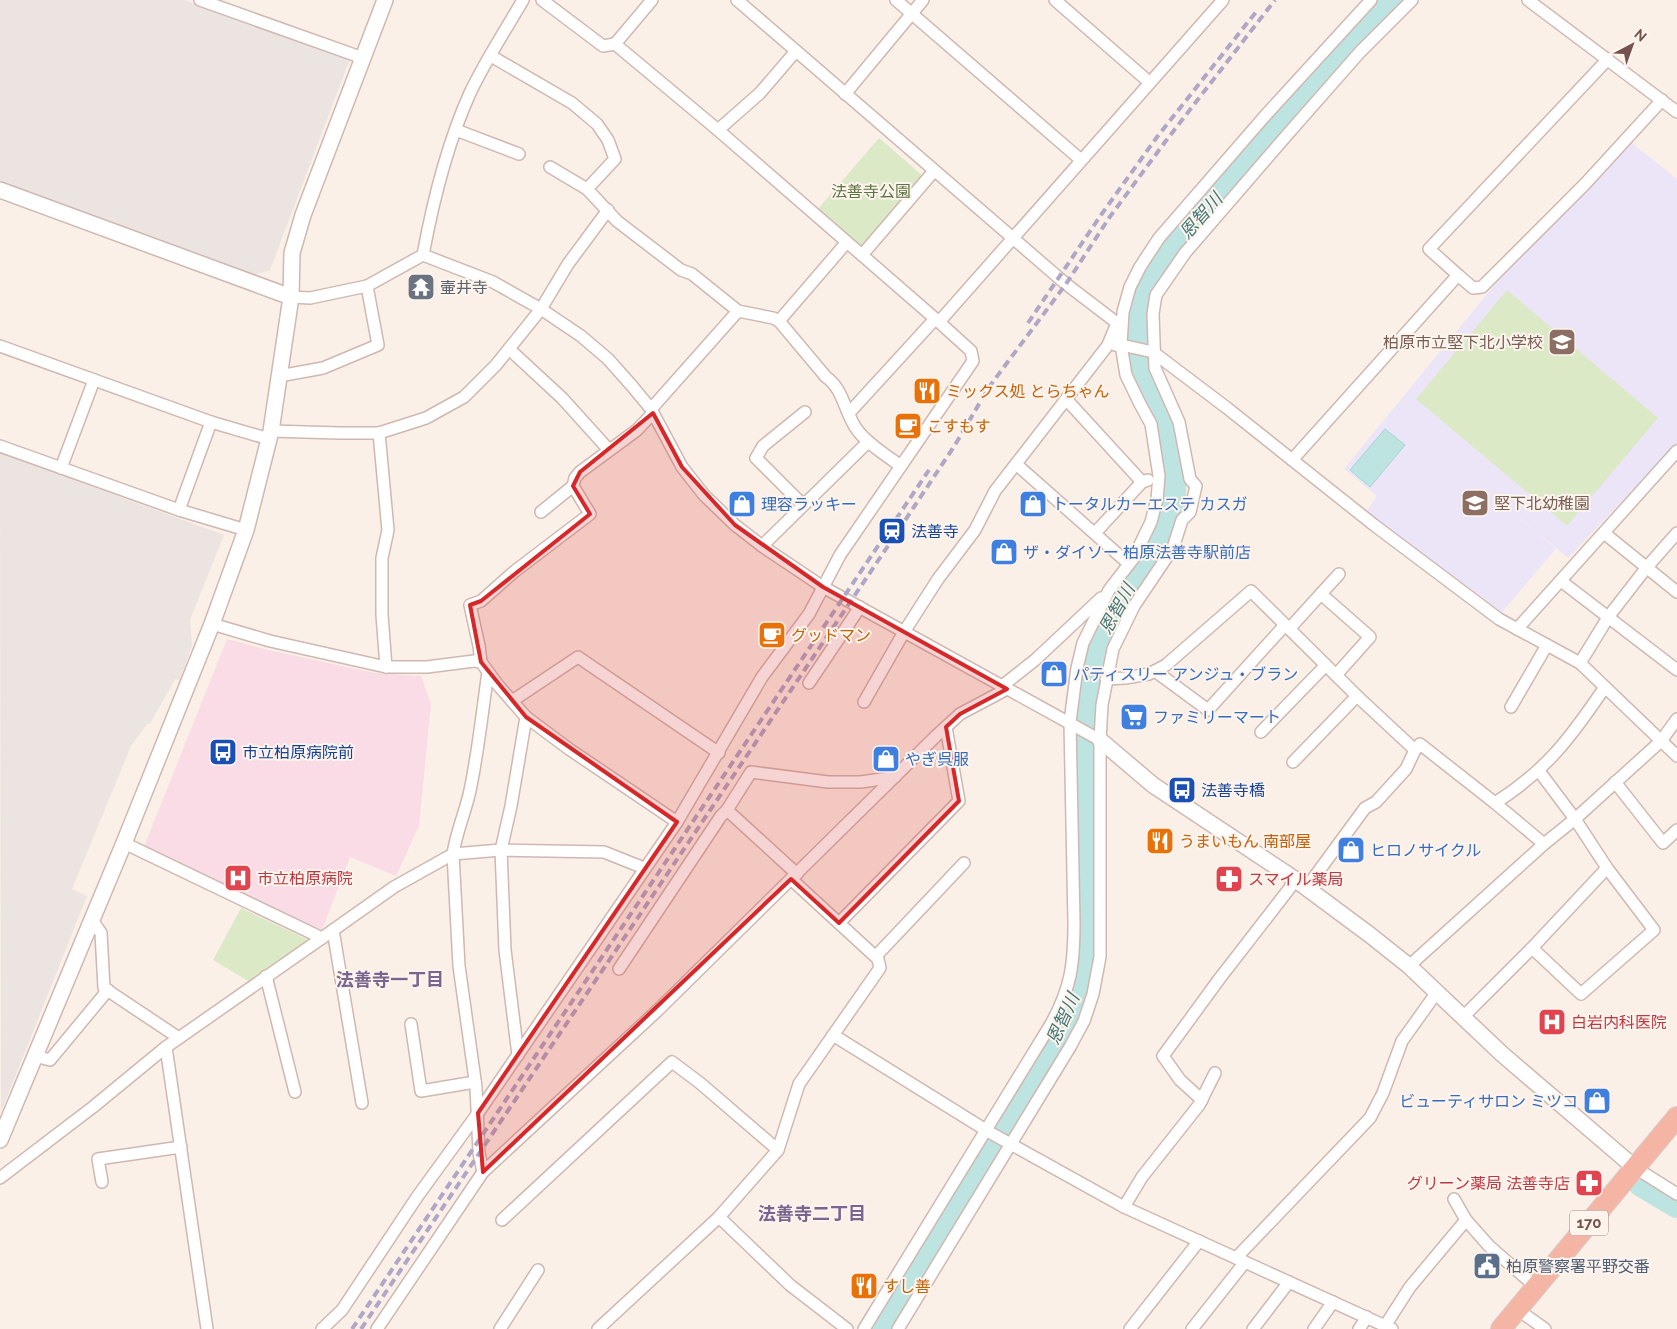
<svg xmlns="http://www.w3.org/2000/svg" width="1677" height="1329" font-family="Raleway,'Noto Sans JP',sans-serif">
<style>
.industrial{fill:#ece4e1}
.education{fill:#ece5f8}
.medical{fill:#f9dce6}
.green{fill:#dce9c7}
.water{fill:#bde4e1;stroke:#a4d5d2}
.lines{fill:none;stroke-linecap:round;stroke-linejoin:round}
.river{stroke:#bde4e1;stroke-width:28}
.minor-casing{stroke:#cfb8b1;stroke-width:14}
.tertiary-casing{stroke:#cfb8b1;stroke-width:18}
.trunk-casing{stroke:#d8cfcd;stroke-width:22}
.minor{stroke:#fff;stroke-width:11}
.tertiary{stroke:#fff;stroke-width:15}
.trunk{stroke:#f4b5a4;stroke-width:20}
.rail{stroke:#b0a6c5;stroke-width:4;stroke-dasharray:8 5;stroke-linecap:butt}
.marked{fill:#d62828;fill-opacity:0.2;stroke:#d62828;stroke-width:4;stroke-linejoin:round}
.labels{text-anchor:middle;stroke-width:4;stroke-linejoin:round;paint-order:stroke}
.shield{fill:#fef4ee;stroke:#9d837d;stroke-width:1}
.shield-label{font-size:15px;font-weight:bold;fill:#74524d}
.park-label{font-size:16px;fill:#5c7442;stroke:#fef4ee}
.worship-label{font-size:16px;fill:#5b616d;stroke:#fef4ee;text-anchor:start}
.education-label{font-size:16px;fill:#785e54;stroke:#fef4ee;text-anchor:end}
.food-label{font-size:16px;fill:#c56008;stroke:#fef4ee;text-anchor:start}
.shop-label{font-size:16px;fill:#366cbe;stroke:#fef4ee;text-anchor:start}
.transit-label{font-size:16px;fill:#164399;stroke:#fef4ee;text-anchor:start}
.health-label{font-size:16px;fill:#be3a42;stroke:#fef4ee;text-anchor:start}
.service-label{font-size:16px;fill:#4e5e75;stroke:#fef4ee;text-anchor:start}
.water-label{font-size:18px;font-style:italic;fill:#427876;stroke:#fef4ee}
.neighbourhood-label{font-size:18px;font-weight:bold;fill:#786590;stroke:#fef4ee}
</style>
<rect width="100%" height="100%" fill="#fbf0e8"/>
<!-- industrial -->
<g class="industrial">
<polygon points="0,0 184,0 350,59 270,270 254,275 0,183"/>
<polygon points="0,453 224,535 190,620 192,645 180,680 175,679 150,724 147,724 131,746 72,889 87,896 1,1112"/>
</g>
<!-- education -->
<polygon class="education" points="1632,143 1677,179 1677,443 1568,558 1511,511 1556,549 1502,612 1366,512 1377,496 1344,469 1500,278"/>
<!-- medical -->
<polygon class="medical" points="227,639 268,650 375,673 421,676 431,704 419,826 396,876 350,857 322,930 143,849"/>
<!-- green -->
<g class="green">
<polygon points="879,138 923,176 862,247 818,209"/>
<polygon points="1507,290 1658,418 1567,526 1416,399"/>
<polygon points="241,908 311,941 250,982 213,960"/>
</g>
<!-- water -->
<polygon class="water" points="1385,429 1405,445 1370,487 1350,470"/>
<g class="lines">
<!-- river -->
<g class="river">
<polyline points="1642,1183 1677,1204"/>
<polyline points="877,1329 1059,1035 1072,1006 1080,978 1084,944 1086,752 1089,677 1102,632 1163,530 1172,496 1173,457 1163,417 1144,380 1136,340 1136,311 1148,284 1169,253 1257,150 1391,0"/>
</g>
<defs>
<g id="minor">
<polyline points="200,0 363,58"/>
<polyline points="542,0 603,46 615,44"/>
<polyline points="737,0 1066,284 1117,323 1108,345 995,491 975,530 938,579 904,632 864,702"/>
<polyline points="896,0 1081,160"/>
<polyline points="1055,0 1149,82"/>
<polyline points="1528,0 1677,112"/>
<polyline points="491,56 572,103 597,124 608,140 615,159 587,189"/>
<polyline points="845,94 923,0"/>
<polyline points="456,130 519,154"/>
<polyline points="718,130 760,93 796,51"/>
<path d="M550,167L587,189L617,221L681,270L692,274L738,311L773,318L779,321L826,377C844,389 845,415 858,431C869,445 887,456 901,466"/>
<path d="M423,255C433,201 447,144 470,93C485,61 505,31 523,0"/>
<polyline points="862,255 934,171"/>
<polyline points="1458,275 1429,249 1608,59"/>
<polyline points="291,297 310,298 367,286 423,255 493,282 541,309 581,336 608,359 632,386 651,409 682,467 704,495 735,525 762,546 823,587 1100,740"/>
<polyline points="779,321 847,242"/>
<polyline points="939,322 1223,0"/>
<polyline points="1115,345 1126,346 1153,352 1227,408 1374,525 1499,619 1580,663 1677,756"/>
<polyline points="0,346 211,422 269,439"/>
<polyline points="509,349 562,398 609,450"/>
<polyline points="279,376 323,368 378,345 367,286"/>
<polyline points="1066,399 1142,482"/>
<polyline points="651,409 738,311"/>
<polyline points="849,413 935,319"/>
<polyline points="271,431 339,433 379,433 426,418 464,397 496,365 541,309 568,264 608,210"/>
<polyline points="379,433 388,530 382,558 382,615 386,667"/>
<polyline points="0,446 179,510 246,530"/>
<polyline points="1292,460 1458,275 1473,288 1482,287 1585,184 1662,100"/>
<polyline points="1016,464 1129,564"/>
<polyline points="61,468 94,380"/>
<polyline points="803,505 756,458 763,446 805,412"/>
<polyline points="179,510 211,422"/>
<polyline points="541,512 573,486"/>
<polyline points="1095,533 1142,482 1148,480"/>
<polyline points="1604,533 1677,592"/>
<polyline points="762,546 868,442"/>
<polyline points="1561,581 1677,670"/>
<polyline points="1321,594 1370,637 1336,675"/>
<polyline points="212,624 270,641 386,667 427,667 474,661 481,662 497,684 526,717 569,749 677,822"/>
<polyline points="1289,629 1339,574"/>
<polyline points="1517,629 1677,451"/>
<polyline points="481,662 479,646 470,605 481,601 515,571 590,514 573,486 575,478 580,472 637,430 653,413"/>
<polyline points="1580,663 1609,616 1647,567 1677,533"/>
<polyline points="1155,671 1208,710 1285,625"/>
<polyline points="1106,679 1125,678 1149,674 1166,665 1251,591 1357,696 1415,750 1420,744 1495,803 1544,844"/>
<polyline points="809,683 860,607"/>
<polyline points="1002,686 1035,660 1101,598"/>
<polyline points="512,701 578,657 719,753"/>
<polyline points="1511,707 1547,645"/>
<polyline points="1261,732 1326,665"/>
<polyline points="1293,762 1357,696"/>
<polyline points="1615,782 1663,843 1677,830"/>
<path d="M1495,803C1547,770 1571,737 1605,687"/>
<polyline points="124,843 322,938 394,887 453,854 501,850 604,852 644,868"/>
<polyline points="797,874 727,810 751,772 828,782 861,782 895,777"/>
<polyline points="1307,887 1365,808 1376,802 1406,769 1415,750"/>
<polyline points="92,920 101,933 104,988 179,1038"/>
<polyline points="839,923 959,801 946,727"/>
<polyline points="333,930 362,1103"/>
<polyline points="1532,948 1581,994 1654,930 1607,868 1575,819 1539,771"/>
<polyline points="876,956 964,863"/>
<polyline points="1409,966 1544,844 1575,819 1661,741 1677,719"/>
<polyline points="619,969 721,816 727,810"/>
<polyline points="266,976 295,1092"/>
<polyline points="1463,1017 1532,948 1607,868"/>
<polyline points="411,1024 421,1091 475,1082"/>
<polyline points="833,1035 989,1132 1124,1207 1392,1329"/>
<polyline points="166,1047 207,1329"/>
<polyline points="518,1055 505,950 501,850 511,806 526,717"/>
<polyline points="35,1056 50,1060 108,990"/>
<polyline points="1202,1100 1180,1080 1163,1056 1220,978 1296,880"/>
<polyline points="1634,1167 1677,1194"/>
<path d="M483,1172L479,1153L476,1087L459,966L453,854C456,834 464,815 469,795C478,755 482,713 488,672"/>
<polyline points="0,1178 93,1107 166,1047 322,938"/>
<polyline points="102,1182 98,1159 181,1147"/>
<polyline points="1454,1199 1466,1220 1489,1246 1535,1286"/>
<polyline points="1124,1207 1142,1177 1199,1105 1215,1073"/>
<polyline points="719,1217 790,1285 847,1329"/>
<polyline points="502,1220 672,1062 700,1083 778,1150"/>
<polyline points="1236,1258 1370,1118 1383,1093 1402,1041 1437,992"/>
<polyline points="1517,1309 1545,1329"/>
<polyline points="1385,1326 1410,1287 1466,1220"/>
<polyline points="322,1329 342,1310 417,1197 478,1113 677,822 762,677 809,614 840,555 973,361 971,351 939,322 718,130 615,44 652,0"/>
<polyline points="377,1329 483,1172 657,1011 936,736 960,714 1007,689"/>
<polyline points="500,1329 538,1270"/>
<polyline points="598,1329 719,1217 778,1150 799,1084 880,968 878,959 791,879"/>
<path d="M864,1329L1051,1024C1071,988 1074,964 1074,923L1070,722L1077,668L1083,643L1109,590L1133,559L1151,522L1157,499L1159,476L1151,424L1140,404L1126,375L1121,345L1123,312L1130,287L1140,267L1159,238L1264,117L1371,0"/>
<polyline points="898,1329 1070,1047 1084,1021 1093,994 1100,957 1100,740 1102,705 1113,649 1134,606 1173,548 1182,520 1190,512 1196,486 1190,479 1179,422 1155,368 1153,314 1156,295 1185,253 1287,135 1360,52 1412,0"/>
<polyline points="1130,1329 1199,1241"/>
<polyline points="1192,1329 1245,1262"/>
<polyline points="1253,1329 1289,1282"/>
<polyline points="1314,1329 1333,1302"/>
<polyline points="1359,1329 1367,1317"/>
</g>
<g id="tertiary">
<polyline points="0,190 291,297"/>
<polyline points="1100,740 1153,785 1296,880 1370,935 1409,966 1502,1054 1634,1167"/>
<polyline points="0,1140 124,843 212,624 246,530 271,431 291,297 292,253 303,215 385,0"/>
</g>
<polyline id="trunk" points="1501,1329 1677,1117"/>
</defs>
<!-- minor casing -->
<use href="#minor" class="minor-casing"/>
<!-- tertiary casing -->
<use href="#tertiary" class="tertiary-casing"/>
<!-- trunk casing -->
<use href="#trunk" class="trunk-casing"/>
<!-- minor -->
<use href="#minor" class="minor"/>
<!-- tertiary -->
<use href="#tertiary" class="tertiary"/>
<!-- trunk -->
<use href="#trunk" class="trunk"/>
<!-- rail -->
<g class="rail">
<polyline points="1028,323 1101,215 1157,137 1256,12"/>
<polyline points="352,1329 929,470"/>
<polyline points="361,1329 896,534 955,445 989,387 1066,284 1109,218 1165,142 1275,0"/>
</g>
</g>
<!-- marked area -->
<path class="marked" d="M653,413L682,467L735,525L823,587L1007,689L960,714L946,727L959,801L839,923L791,879L483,1172L478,1113L677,822L526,717L481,662L470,605L481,601L590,514L573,486L580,472Z"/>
<!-- icons -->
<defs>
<symbol id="temple-square" viewBox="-11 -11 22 22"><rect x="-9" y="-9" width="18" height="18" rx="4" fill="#6b7280" stroke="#fef4ee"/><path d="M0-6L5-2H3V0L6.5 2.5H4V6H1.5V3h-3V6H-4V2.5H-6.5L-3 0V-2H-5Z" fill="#fff"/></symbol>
<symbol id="school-square" viewBox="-11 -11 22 22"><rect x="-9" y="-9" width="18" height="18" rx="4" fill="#8d6e63" stroke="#fef4ee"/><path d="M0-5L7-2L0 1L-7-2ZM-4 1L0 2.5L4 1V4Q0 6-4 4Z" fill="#fff"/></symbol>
<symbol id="restaurant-square" viewBox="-11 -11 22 22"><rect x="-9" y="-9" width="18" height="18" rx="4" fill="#e8710a" stroke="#fef4ee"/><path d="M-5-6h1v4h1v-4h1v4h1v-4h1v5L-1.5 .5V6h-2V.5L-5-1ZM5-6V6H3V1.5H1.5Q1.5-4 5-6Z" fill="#fff"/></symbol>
<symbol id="cafe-square" viewBox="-11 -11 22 22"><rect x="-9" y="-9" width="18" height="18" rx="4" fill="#e8710a" stroke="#fef4ee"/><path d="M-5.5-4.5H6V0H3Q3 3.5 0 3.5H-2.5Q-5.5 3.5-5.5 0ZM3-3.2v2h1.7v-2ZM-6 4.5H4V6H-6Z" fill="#fff"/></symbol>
<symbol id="shop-square" viewBox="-11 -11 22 22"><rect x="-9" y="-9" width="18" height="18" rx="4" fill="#3f7fe0" stroke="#fef4ee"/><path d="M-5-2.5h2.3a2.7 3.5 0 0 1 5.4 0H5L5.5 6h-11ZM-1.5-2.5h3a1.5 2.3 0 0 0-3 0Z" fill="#fff"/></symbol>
<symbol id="station-square" viewBox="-11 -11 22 22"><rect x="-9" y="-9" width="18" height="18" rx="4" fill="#1a4fb4" stroke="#fef4ee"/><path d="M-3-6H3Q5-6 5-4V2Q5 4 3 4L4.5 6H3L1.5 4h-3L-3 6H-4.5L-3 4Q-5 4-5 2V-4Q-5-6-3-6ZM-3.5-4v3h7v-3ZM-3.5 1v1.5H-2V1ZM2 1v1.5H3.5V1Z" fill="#fff"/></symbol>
<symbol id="supermarket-square" viewBox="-11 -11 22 22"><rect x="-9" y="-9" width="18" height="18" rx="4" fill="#3f7fe0" stroke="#fef4ee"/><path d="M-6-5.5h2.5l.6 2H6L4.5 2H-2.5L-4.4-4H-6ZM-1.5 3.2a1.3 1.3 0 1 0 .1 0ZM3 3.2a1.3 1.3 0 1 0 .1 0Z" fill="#fff"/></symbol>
<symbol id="bus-square" viewBox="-11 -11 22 22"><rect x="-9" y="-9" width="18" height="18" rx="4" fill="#1a4fb4" stroke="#fef4ee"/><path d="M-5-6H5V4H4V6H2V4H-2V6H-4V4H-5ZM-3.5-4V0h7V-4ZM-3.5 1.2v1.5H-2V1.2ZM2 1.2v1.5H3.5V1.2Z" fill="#fff"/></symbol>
<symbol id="hospital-square" viewBox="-11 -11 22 22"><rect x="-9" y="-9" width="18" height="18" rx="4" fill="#e0444e" stroke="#fef4ee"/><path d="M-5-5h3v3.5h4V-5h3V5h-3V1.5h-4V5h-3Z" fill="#fff"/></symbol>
<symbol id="pharmacy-square" viewBox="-11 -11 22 22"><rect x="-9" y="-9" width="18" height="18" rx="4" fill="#e0444e" stroke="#fef4ee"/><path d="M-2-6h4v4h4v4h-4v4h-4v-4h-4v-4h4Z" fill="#fff"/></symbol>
<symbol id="civic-square" viewBox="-11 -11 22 22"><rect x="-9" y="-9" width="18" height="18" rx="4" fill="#5c6f8a" stroke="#fef4ee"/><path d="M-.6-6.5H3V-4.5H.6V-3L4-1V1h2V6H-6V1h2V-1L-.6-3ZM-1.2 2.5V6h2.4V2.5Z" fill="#fff"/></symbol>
</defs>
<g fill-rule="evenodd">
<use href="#temple-square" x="405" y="271" width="32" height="32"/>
<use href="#school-square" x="1546" y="326" width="32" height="32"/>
<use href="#restaurant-square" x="911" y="375" width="32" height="32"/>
<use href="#cafe-square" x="892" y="410" width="32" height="32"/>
<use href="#school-square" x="1459" y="487" width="32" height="32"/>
<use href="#shop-square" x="726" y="488" width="32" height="32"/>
<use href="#shop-square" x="1017" y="488" width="32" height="32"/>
<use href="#station-square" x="876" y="515" width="32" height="32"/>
<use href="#shop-square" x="988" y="536" width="32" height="32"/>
<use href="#cafe-square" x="756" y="619" width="32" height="32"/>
<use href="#shop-square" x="1038" y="658" width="32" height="32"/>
<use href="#supermarket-square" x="1118" y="701" width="32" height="32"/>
<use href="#bus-square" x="207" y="736" width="32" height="32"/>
<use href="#shop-square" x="870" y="743" width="32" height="32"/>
<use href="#bus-square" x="1166" y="774" width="32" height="32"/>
<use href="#restaurant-square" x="1144" y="825" width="32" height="32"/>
<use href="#shop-square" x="1335" y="834" width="32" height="32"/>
<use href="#hospital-square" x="222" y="862" width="32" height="32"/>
<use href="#pharmacy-square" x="1213" y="863" width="32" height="32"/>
<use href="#hospital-square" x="1536" y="1006" width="32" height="32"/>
<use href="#shop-square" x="1581" y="1085" width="32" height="32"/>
<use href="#pharmacy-square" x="1573" y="1167" width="32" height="32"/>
<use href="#civic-square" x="1471" y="1250" width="32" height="32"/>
<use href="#restaurant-square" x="848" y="1270" width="32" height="32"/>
</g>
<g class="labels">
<!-- shield labels -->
<rect class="shield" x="1570" y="1210.5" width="38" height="25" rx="4"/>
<g class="shield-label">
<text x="1589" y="1228">170</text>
</g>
<!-- park labels -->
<g class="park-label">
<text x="871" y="197">法善寺公園</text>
</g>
<!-- worship labels -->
<g class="worship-label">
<text x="440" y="293">壷井寺</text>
</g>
<!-- education labels -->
<g class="education-label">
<text x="1543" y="348">柏原市立堅下北小学校</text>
<text x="1494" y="509" text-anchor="start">堅下北幼稚園</text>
</g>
<!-- food labels -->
<g class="food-label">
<text x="946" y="397">ミックス処 とらちゃん</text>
<text x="927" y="432">こすもす</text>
<text x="791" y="641">グッドマン</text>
<text x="1179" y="847">うまいもん 南部屋</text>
<text x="883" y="1292">すし善</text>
</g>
<!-- shop labels -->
<g class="shop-label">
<text x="761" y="510">理容ラッキー</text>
<text x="1052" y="510">トータルカーエステ カスガ</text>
<text x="1023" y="558">ザ・ダイソー 柏原法善寺駅前店</text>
<text x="1073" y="680">パティスリー アンジュ・ブラン</text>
<text x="1153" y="723">ファミリーマート</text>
<text x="905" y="765">やぎ呉服</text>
<text x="1370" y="856">ヒロノサイクル</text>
<text x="1578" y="1107" text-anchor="end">ビューティサロン ミツコ</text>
</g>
<!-- transit labels -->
<g class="transit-label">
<text x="911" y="537">法善寺</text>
<text x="242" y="758">市立柏原病院前</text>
<text x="1201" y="796">法善寺橋</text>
</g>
<!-- health labels -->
<g class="health-label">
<text x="257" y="884">市立柏原病院</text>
<text x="1248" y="885">スマイル薬局</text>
<text x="1571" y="1028">白岩内科医院</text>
<text x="1570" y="1189" text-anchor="end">グリーン薬局 法善寺店</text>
</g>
<!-- service labels -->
<g class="service-label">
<text x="1506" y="1272">柏原警察署平野交番</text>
</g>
<!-- water labels -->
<g class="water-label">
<text transform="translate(1201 216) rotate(-49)" y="6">恩智川</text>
<text transform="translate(1117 609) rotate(-61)" y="6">恩智川</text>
<text transform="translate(1063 1019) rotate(-66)" y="6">恩智川</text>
</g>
<!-- neighbourhood labels -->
<g class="neighbourhood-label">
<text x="390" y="986">法善寺一丁目</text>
<text x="812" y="1220">法善寺二丁目</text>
</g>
</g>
<!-- north arrow -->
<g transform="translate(1632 45) rotate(41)" stroke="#fef4ee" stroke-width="4" paint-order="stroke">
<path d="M0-4L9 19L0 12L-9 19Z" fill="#74524d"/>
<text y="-8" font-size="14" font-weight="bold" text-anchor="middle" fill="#74524d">N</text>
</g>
</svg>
